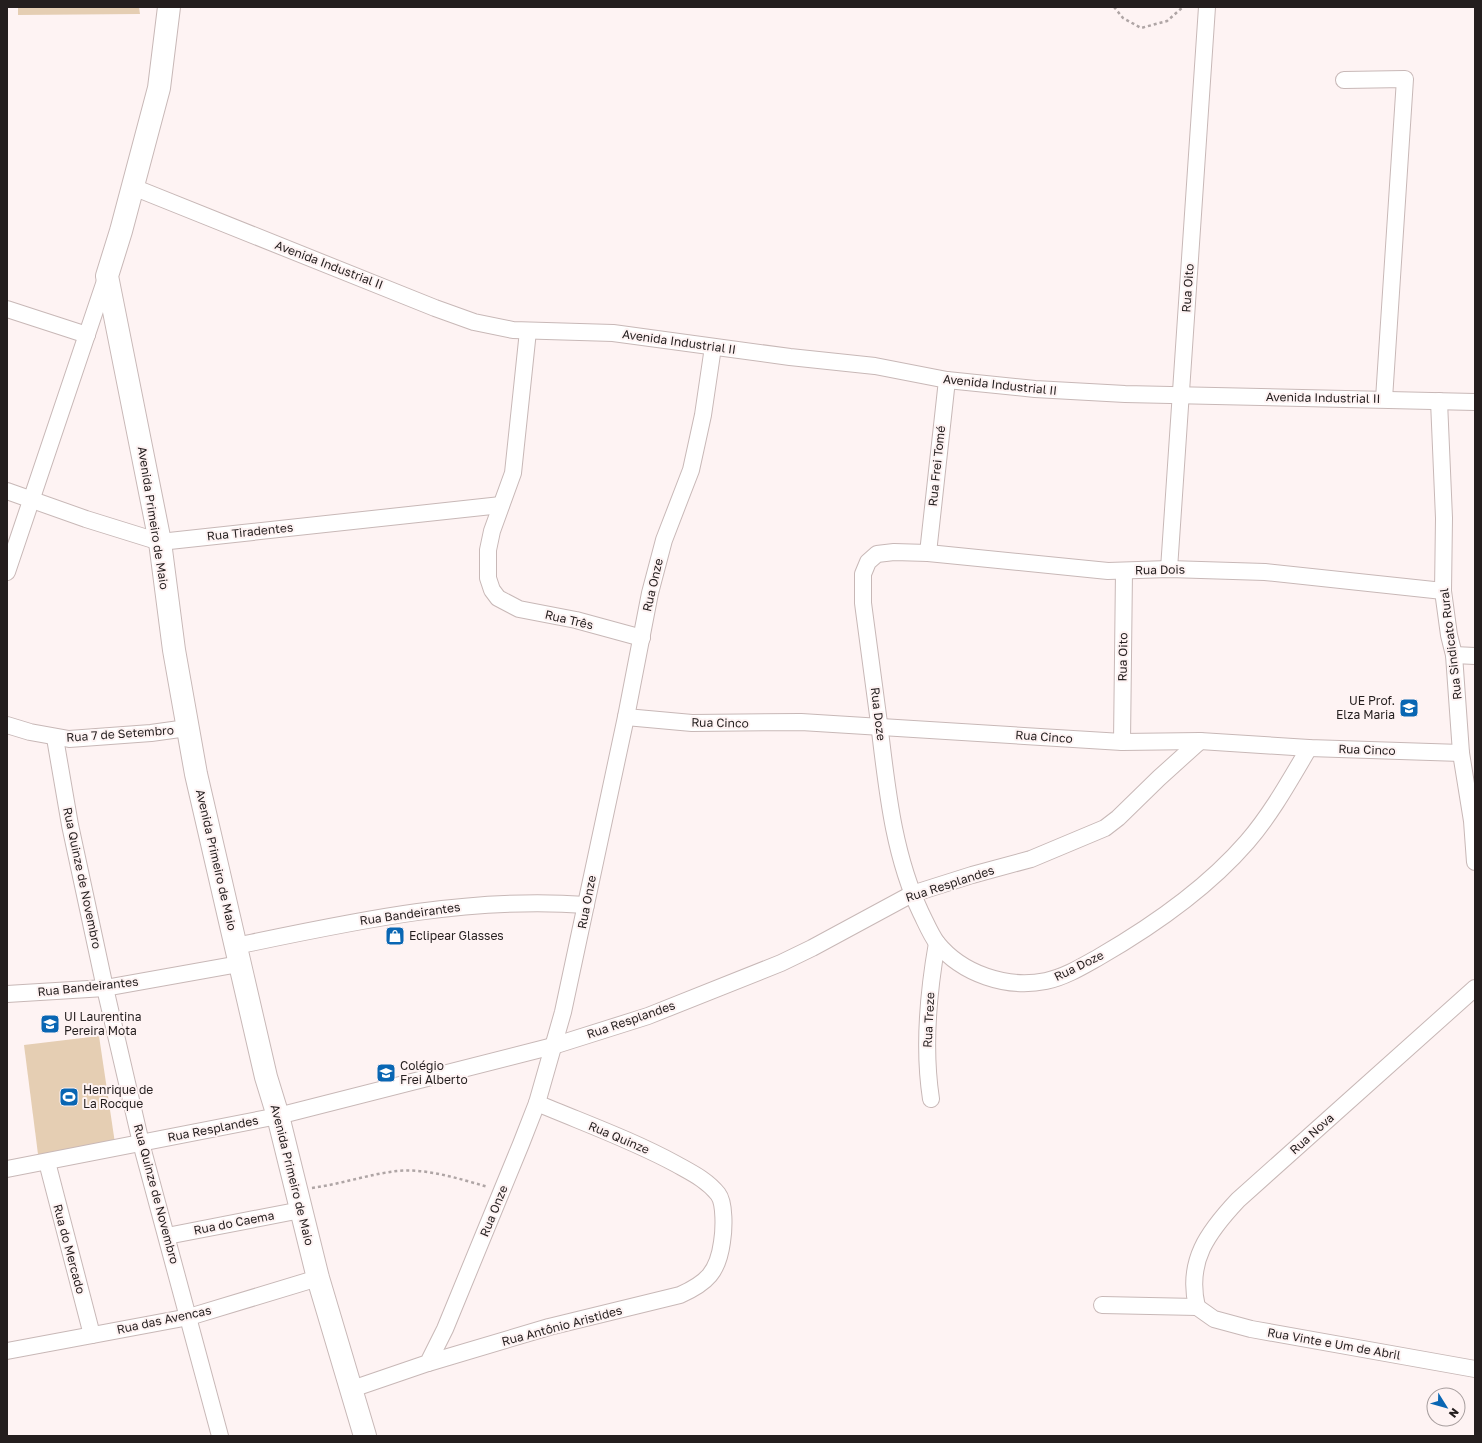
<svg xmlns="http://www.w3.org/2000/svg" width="1482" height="1443" font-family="'Golos Text',sans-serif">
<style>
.pitch{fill:#e5ceb3}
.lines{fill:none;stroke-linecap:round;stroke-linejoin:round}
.street-casing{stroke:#c8b8b7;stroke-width:18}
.primary-casing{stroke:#c8b8b7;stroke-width:24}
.path{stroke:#afa5a5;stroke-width:2.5;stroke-dasharray:3 3;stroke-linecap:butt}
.street{stroke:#fff;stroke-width:16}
.primary{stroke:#fff;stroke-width:22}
.labels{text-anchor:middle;stroke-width:4;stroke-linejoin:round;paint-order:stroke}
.street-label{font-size:12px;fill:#241e1e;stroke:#fef3f3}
.poi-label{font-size:12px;fill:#241e1e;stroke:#fef3f3;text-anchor:start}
</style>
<rect width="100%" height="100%" fill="#fef3f3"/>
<!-- pitch -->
<g class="pitch">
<polygon points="18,7 139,7 140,14 18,15"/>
<polygon points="99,1036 116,1150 39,1162 24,1045"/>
</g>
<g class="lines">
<defs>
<g id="street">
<polyline points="1344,80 1405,79 1384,399"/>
<polyline points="133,187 435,308 474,322 513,330 613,333 790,357 875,366 947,380 1035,389 1125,394 1475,402"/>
<polyline points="7,309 87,335"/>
<polyline points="528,331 513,473 492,531 488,550 488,578 492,590 498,598 519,609 576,620 642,638"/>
<polyline points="1439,401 1444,518 1443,591 1449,635 1454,655 1461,753 1472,821 1475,862"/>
<polyline points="7,491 86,519 160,542 501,505"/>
<polyline points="928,553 947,380"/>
<polyline points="1169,569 1207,7"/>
<polyline points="7,572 106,278"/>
<polyline points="1454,655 1475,656"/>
<polyline points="626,717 692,723 801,722 1122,742 1200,741 1309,748 1461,753"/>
<polyline points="7,725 30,732 69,739 151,733 187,728"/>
<polyline points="55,738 70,825 105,988 141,1143 220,1436"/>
<polyline points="1122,742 1124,571"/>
<path d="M1309,748C1290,780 1272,813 1247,842C1208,887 1151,927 1099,957C1083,966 1065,977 1046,981C1007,989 962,974 937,943C931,935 926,923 921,913C893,854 887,788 879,723C874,683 868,643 863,603V574L868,562L877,554L894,552L928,553L1108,571L1169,569L1265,572L1443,591"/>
<path d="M236,946C351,922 467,896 586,905"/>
<polyline points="7,994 105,988 239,964"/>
<path d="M931,1099C923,1047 928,994 937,943"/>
<polyline points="47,1162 92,1335"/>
<polyline points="7,1169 278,1116 553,1046 648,1016 781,963 812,948 912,894 972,875 1031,859 1105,828 1118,818 1159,778 1200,741"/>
<polyline points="167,1236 301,1210"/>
<polyline points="1102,1305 1197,1307"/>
<path d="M1197,1307C1186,1261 1208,1232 1238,1200L1475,988"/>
<polyline points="1197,1307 1214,1319 1251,1329 1475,1369"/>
<polyline points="7,1351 189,1317 318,1278"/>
<path d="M428,1363L549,1327L680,1295C707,1283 718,1272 722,1242C724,1230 725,1203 718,1194C707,1180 692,1173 676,1164C632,1140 584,1123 537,1103"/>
<polyline points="352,1389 428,1363 445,1329 521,1144 537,1103 563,1012 626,717 650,593 664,540 691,470 703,415 713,347"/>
</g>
<polyline id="primary" points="169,7 159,88 121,231 107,276 160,542 174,650 196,774 266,1077 278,1116 318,1278 365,1436"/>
</defs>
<!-- street casing -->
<use href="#street" class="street-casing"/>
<!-- primary casing -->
<use href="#primary" class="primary-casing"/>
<!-- path -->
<g class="path">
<polyline points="1114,7 1123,18 1141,28 1167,21 1183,7"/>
<path d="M312,1188C341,1184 370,1174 397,1171C427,1168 460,1179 488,1187"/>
</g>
<!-- street -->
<use href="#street" class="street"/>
<!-- primary -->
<use href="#primary" class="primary"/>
</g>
<!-- icons -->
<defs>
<symbol id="school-square" viewBox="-11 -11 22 22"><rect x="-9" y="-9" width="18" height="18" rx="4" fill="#0966b3" stroke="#fef3f3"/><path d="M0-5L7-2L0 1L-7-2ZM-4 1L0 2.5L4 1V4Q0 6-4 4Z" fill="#fff"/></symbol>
<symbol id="shop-square" viewBox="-11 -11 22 22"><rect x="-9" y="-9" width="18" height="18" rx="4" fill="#0966b3" stroke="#fef3f3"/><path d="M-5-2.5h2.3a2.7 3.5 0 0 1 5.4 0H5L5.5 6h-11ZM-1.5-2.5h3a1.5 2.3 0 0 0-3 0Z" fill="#fff"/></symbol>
<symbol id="stadium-square" viewBox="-11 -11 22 22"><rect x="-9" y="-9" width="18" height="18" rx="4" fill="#0966b3" stroke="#fef3f3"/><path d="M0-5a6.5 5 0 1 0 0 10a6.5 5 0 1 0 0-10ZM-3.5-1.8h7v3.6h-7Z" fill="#fff"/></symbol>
</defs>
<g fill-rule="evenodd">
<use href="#school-square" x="1398" y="697" width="22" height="22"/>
<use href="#shop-square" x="384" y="925" width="22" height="22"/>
<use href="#school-square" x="39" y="1013" width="22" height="22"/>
<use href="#school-square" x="375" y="1062" width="22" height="22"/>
<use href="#stadium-square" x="58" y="1086" width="22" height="22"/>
</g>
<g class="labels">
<!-- street labels -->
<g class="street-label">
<text transform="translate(329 265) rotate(21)" y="4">Avenida Industrial II</text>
<text transform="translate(1188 288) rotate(-86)" y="4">Rua Oito</text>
<text transform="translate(679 342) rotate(8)" y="4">Avenida Industrial II</text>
<text transform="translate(1000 385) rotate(6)" y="4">Avenida Industrial II</text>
<text transform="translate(1323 398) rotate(1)" y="4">Avenida Industrial II</text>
<text transform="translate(937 466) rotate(-84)" y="4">Rua Frei Tomé</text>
<text transform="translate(153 518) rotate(81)" y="4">Avenida Primeiro de Maio</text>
<text transform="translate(250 532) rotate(-6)" y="4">Rua Tiradentes</text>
<text transform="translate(1160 570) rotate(-1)" y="4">Rua Dois</text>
<text transform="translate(653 585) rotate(-77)" y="4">Rua Onze</text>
<text transform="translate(569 620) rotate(13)" y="4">Rua Três</text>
<text transform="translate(1451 644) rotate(-97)" y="4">Rua Sindicato Rural</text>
<text transform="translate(1123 657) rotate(-89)" y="4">Rua Oito</text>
<text transform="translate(878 714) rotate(83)" y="4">Rua Doze</text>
<text transform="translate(720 723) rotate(1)" y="4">Rua Cinco</text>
<text transform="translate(120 734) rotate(-4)" y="4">Rua 7 de Setembro</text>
<text transform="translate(1044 737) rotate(4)" y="4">Rua Cinco</text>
<text transform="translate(1367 750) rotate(2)" y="4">Rua Cinco</text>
<text transform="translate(216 860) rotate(77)" y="4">Avenida Primeiro de Maio</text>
<text transform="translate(82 878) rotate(78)" y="4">Rua Quinze de Novembro</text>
<text transform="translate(950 884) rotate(-18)" y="4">Rua Resplandes</text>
<text transform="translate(587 902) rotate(-79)" y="4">Rua Onze</text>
<text transform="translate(410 914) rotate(-8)" y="4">Rua Bandeirantes</text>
<text transform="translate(1079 966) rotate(-26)" y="4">Rua Doze</text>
<text transform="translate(88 987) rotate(-6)" y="4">Rua Bandeirantes</text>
<text transform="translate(631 1020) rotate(-19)" y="4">Rua Resplandes</text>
<text transform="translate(929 1020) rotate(-87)" y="4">Rua Treze</text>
<text transform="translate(213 1129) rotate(-11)" y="4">Rua Resplandes</text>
<text transform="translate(1312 1134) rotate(-42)" y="4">Rua Nova</text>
<text transform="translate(619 1138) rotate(23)" y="4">Rua Quinze</text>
<text transform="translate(292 1175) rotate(76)" y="4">Avenida Primeiro de Maio</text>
<text transform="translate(156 1194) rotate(75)" y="4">Rua Quinze de Novembro</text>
<text transform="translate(494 1211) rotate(-68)" y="4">Rua Onze</text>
<text transform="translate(234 1223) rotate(-11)" y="4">Rua do Caema</text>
<text transform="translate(69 1249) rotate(75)" y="4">Rua do Mercado</text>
<text transform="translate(164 1320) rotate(-12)" y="4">Rua das Avencas</text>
<text transform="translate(562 1326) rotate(-15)" y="4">Rua Antônio Aristides</text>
<text transform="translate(1334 1344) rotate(10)" y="4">Rua Vinte e Um de Abril</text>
</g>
<!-- poi labels -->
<g class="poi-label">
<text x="1395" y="705" text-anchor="end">UE Prof.<tspan x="1395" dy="14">Elza Maria</tspan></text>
<text x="409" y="940">Eclipear Glasses</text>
<text x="64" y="1021">UI Laurentina<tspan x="64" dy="14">Pereira Mota</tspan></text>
<text x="400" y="1070">Colégio<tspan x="400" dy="14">Frei Alberto</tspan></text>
<text x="83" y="1094">Henrique de<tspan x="83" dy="14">La Rocque</tspan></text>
</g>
</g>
<!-- border -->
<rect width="1482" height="1443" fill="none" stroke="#241e1e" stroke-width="16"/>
<!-- north arrow -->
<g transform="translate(1446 1407) rotate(127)"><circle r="19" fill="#fef3f3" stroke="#a79e9e"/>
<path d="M0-3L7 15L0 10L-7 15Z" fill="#0966b3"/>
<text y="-6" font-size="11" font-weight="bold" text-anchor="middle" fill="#241e1e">N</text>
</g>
</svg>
